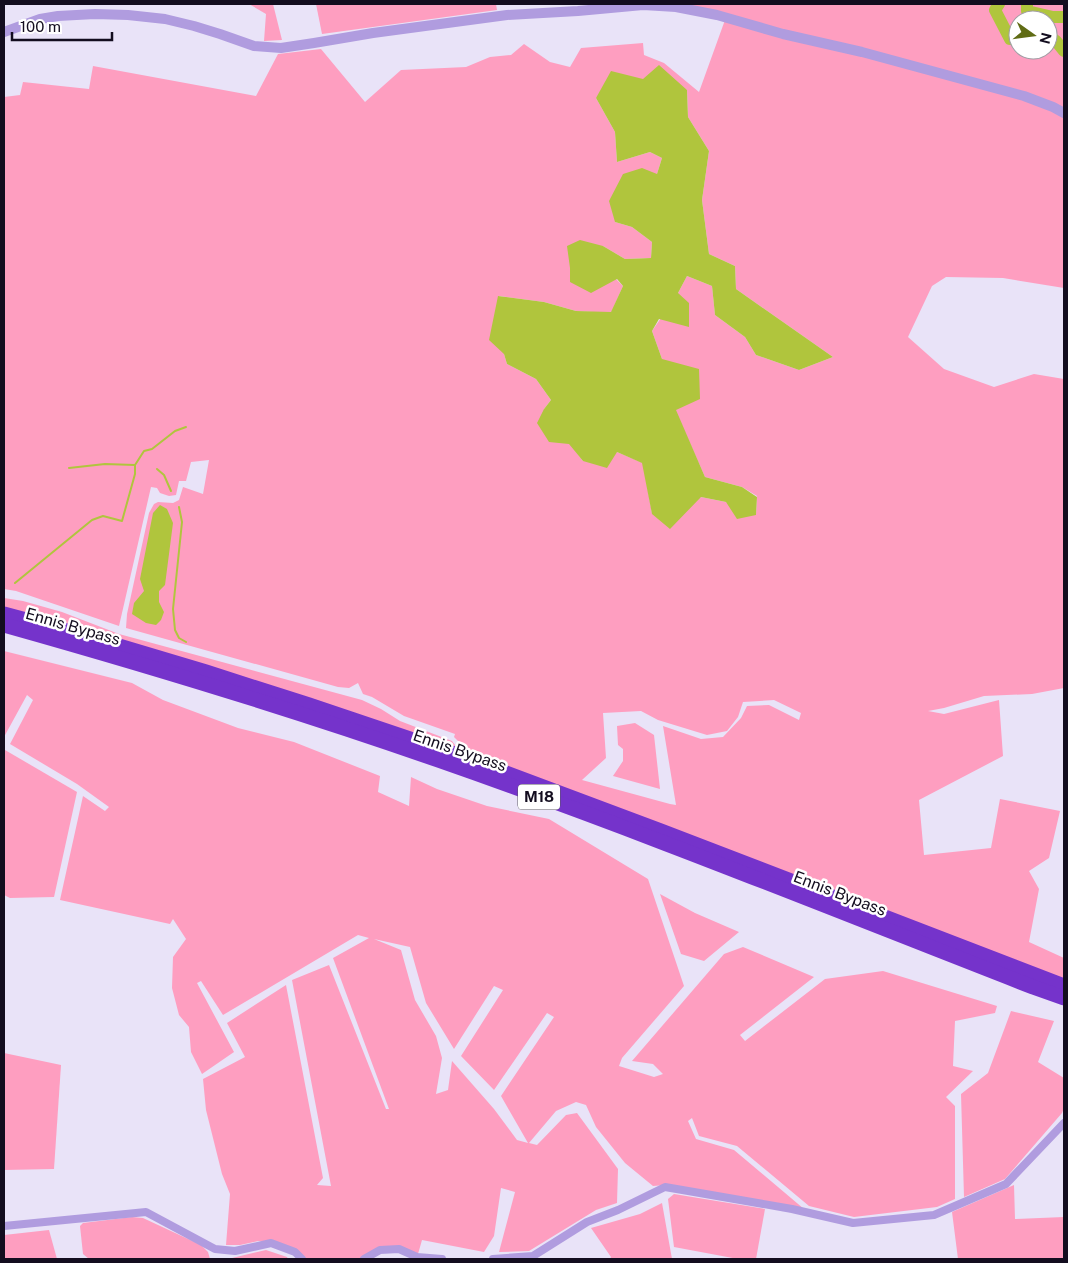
<svg xmlns="http://www.w3.org/2000/svg" width="1068" height="1263" font-family="'Public Sans',sans-serif">
<style>
.green{fill:#fe9ec0;fill-rule:evenodd}
.water{fill:#b0c53d}
.lines{fill:none;stroke-linecap:round;stroke-linejoin:round}
.stream{stroke:#b0c53d;stroke-width:2}
.river{stroke:#b0c53d;stroke-width:12}
.minor{stroke:#b09cdf;stroke-width:8}
.tertiary{stroke:#b09cdf;stroke-width:10}
.motorway{stroke:#7533cb;stroke-width:15}
.labels{text-anchor:middle;stroke-width:5;stroke-linejoin:round;paint-order:stroke}
.shield{fill:#fff;stroke:#5a5662;stroke-width:1}
.shield-label{font-size:15px;font-weight:bold;fill:#130d1f}
.street-label{font-size:16px;fill:#130d1f;stroke:#fff}
</style>
<rect width="100%" height="100%" fill="#e9e3f8"/>
<!-- green -->
<g class="green">
<polygon points="249,4 273,4 282,40 264,41 266,14"/>
<polygon points="316,4 496,4 497,10 322,34"/>
<path d="M684,4H1064V288L1003,278L946,277L932,286L908,337L944,369L994,387L1034,374L1064,379V688L1032,694L984,696L944,708L928,711L944,714L999,700L1003,756L919,800L924,855L991,848L1000,799L1060,811L1049,858L1029,871L1039,889L1029,942L1064,958V979L472,755L454,737L455,734L404,716L372,697L363,694L358,683L349,688L338,687L126,628L127,614L149,513L154,504L158,502L173,503L179,500L183,487L203,494L209,460L191,462L186,481H179L176,495L169,496L160,493L157,488L151,487L119,626L16,591L4,589V97L20,95L23,82L89,89L93,66L256,96L278,54L321,49L365,102L401,70L466,67L490,57L511,55L524,44L550,62L570,67L581,48L643,43L644,55L664,63L699,92L725,20ZM1018,20H1048V50H1018ZM643,79L687,90L688,117L709,151L702,200L709,254L735,266L736,289L833,357L799,370L756,355L745,337L715,315L712,286L687,276L678,293L652,331L662,359L675,410L705,477L742,487L757,496L756,515L726,502L701,497L652,513L643,463L617,452L583,461L544,409L551,400L536,379L507,364L504,354L499,296L544,302L576,311L611,313L623,286L616,279L570,282V268L603,246L625,259L651,258L652,242L632,227L615,222L657,174L662,158L650,152L617,162L615,132L596,98ZM774,700L801,713L799,720L769,705L747,706L741,718L723,737L701,739L663,726L676,805L670,804L582,780L606,758L603,713L641,711L658,720L707,735L727,731L738,717L743,702Z"/>
<polygon points="4,598 23,601 62,612 119,634 362,700 381,709 400,721 452,741 459,750 4,613"/>
<path d="M4,651L132,683L163,700L238,728L294,742L380,776L378,792L409,806L411,777L437,789L487,806L549,819L648,879L684,986L622,1058L619,1066L654,1077L663,1074L653,1064L632,1061L724,954L743,947L814,977L740,1035L745,1041L825,979L883,971L997,1006L995,1013L955,1021L953,1066L973,1071L946,1097L955,1106V1199L937,1207L854,1217L809,1206L737,1146L699,1136L692,1118L688,1121L696,1139L734,1150L804,1209L666,1185L653,1186L625,1163L596,1127L586,1105L576,1102L556,1111L529,1143L537,1145L566,1115L577,1113L618,1169L617,1203L596,1210L529,1251L499,1252L515,1192L501,1188L494,1236L484,1252L422,1240L418,1254L396,1247L360,1259H305L280,1243L258,1241L240,1245H226L230,1194L222,1174L206,1110L203,1079L245,1057L227,1023L286,985L323,1178L317,1185L331,1186L292,980L329,965L386,1109H389L333,958L369,938L358,935L223,1015L201,981L197,983L234,1052L202,1074L191,1052L189,1027L179,1015L172,988L173,957L186,939L173,919L170,924L60,900L83,796L105,811L109,807L77,784L10,744L33,700L27,695L4,737ZM374,939L410,947L426,1003L454,1049L494,986L503,990L461,1056L494,1090L547,1013L554,1017L501,1096L528,1143L517,1140L494,1109L452,1061L448,1090L436,1094L442,1058L436,1036L415,1000L401,950Z"/>
<polygon points="635,723 654,735 660,789 613,776 623,761 623,749 618,745 617,726"/>
<polygon points="5,750 77,792 54,897 10,898 4,895 4,753"/>
<polygon points="660,894 695,913 739,932 704,961 681,954"/>
<polygon points="1011,1011 1054,1021 1038,1062 1064,1078 1064,1108 1062,1113 1005,1179 964,1197 961,1094 988,1073"/>
<polygon points="4,1053 61,1065 54,1169 4,1170"/>
<polygon points="1014,1185 1015,1219 1064,1217 1064,1259 958,1259 952,1212"/>
<polygon points="674,1194 765,1209 756,1259 738,1259 674,1247 668,1199"/>
<polygon points="662,1203 672,1259 610,1259 611,1257 591,1228 640,1214"/>
<polygon points="132,1217 143,1218 201,1245 208,1252 210,1259 89,1259 83,1254 80,1226 83,1223"/>
<polygon points="49,1230 57,1259 4,1259 4,1235"/>
<polygon points="266,1250 287,1257 288,1259 228,1259"/>
</g>
<!-- water -->
<g class="water">
<polygon points="659,65 687,90 688,117 709,151 702,200 709,254 735,266 736,289 833,357 799,370 756,355 745,337 715,315 712,286 687,276 678,293 689,303 689,327 659,319 652,331 662,359 699,369 700,399 676,410 705,477 742,487 757,497 756,515 737,519 726,502 701,497 670,529 652,514 642,463 617,452 607,468 583,461 569,444 549,442 537,423 544,409 551,400 536,379 507,364 504,354 489,340 498,296 544,302 576,311 611,312 623,286 617,279 591,293 570,282 570,268 567,246 580,240 603,246 625,259 651,258 652,242 632,227 615,222 609,201 623,174 642,168 657,174 662,158 650,152 617,162 615,132 596,98 611,71 643,79"/>
<polygon points="160,505 167,509 173,523 165,585 159,591 159,602 164,612 161,620 156,625 146,623 132,614 134,603 144,591 140,579 153,513"/>
</g>
<g class="lines">
<!-- stream -->
<g class="stream">
<polyline points="69,468 105,464 135,465"/>
<polyline points="157,469 164,475 171,491"/>
<polyline points="179,507 182,522 173,609 175,630 179,638 186,642"/>
<polyline points="15,583 92,520 103,516 122,521 135,474 135,465 144,451 152,449 175,431 186,427"/>
</g>
<!-- river -->
<g class="river">
<polyline points="999,4 995,10 1010,39 1018,38"/>
<polyline points="1027,4 1027,11 1053,17 1064,17"/>
<polyline points="1048,35 1056,41 1064,51"/>
</g>
<!-- minor -->
<g class="minor">
<polyline points="4,1226 146,1212 215,1249 235,1251 271,1243 295,1252 302,1259"/>
<polyline points="364,1259 380,1250 399,1249 417,1257 442,1259"/>
<polyline points="493,1259 533,1256 587,1222 618,1210 665,1187 792,1209 853,1223 934,1215 1006,1184 1064,1123"/>
</g>
<!-- tertiary -->
<polyline class="tertiary" points="4,32 40,19 58,16 95,14 128,15 165,19 194,26 220,34 254,46 281,48 314,43 373,33 507,15 578,11 643,5 676,7 717,15 783,34 862,52 1024,96 1053,107 1064,113"/>
<!-- motorway -->
<g class="motorway">
<polyline points="4,614 82,635 206,672 309,705 458,755 661,831 1064,986"/>
<path d="M4,625C150,666 295,710 438,760C639,830 835,910 1033,987L1064,998"/>
</g>
</g>
<g class="labels">
<!-- shield labels -->
<rect class="shield" x="518" y="784.5" width="42" height="25" rx="4"/>
<g class="shield-label">
<text x="539" y="802">M18</text>
</g>
<!-- street labels -->
<g class="street-label">
<text transform="translate(73 626) rotate(16)" y="6">Ennis Bypass</text>
<text transform="translate(460 750) rotate(19)" y="6">Ennis Bypass</text>
<text transform="translate(840 893) rotate(21)" y="6">Ennis Bypass</text>
</g>
</g>
<!-- border -->
<rect width="1068" height="1263" fill="none" stroke="#130d1f" stroke-width="10"/>
<!-- north arrow -->
<g transform="translate(1033 35) rotate(104)"><circle r="24" fill="#ffffff" stroke="#a19ea5"/>
<path d="M0-4L9 19L0 12L-9 19Z" fill="#606c15"/>
<text y="-8" font-size="14" font-weight="bold" text-anchor="middle" fill="#130d1f">N</text>
</g>
<!-- scale -->
<path d="M12 32v8h100v-8" fill="none" stroke="#130d1f" stroke-width="2.5"/>
<text x="20" y="32" font-size="15" fill="#130d1f" stroke="#ffffff" stroke-width="4" paint-order="stroke">100 m</text>
</svg>
